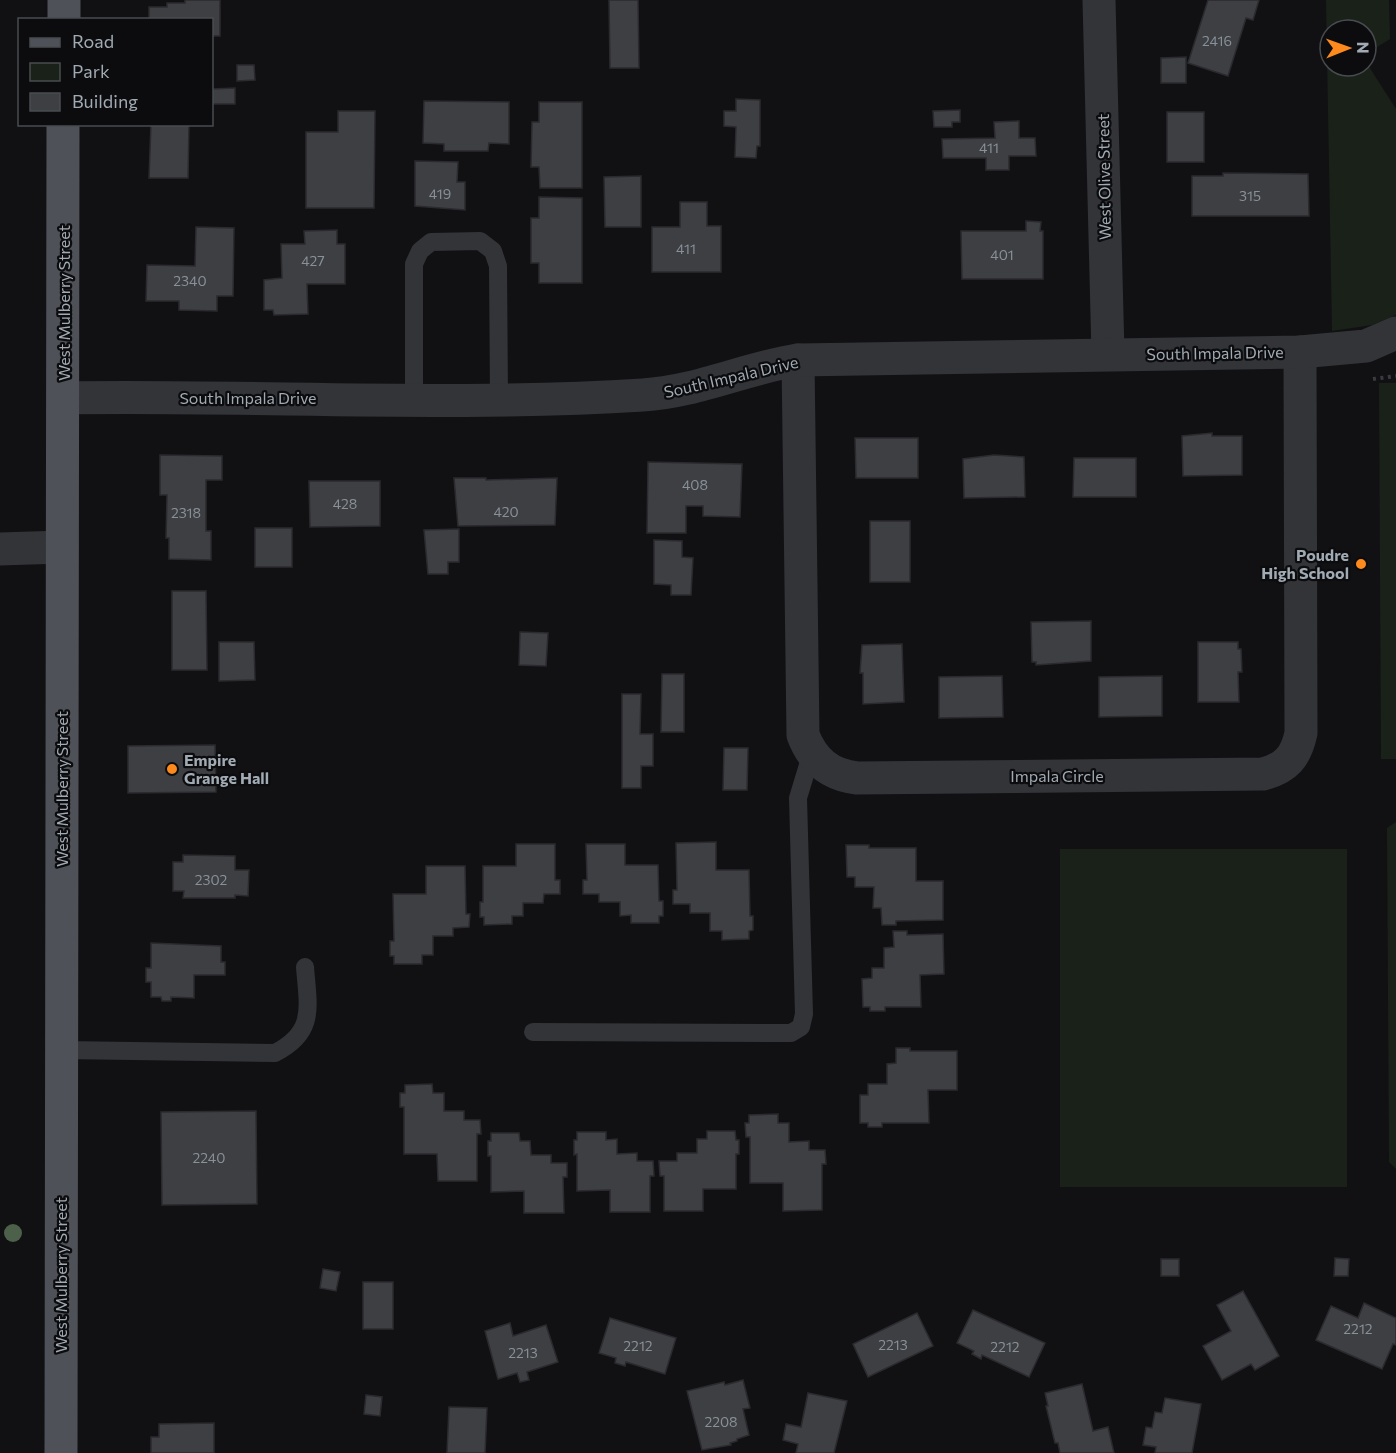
<svg xmlns="http://www.w3.org/2000/svg" width="1396" height="1453" font-family="Commissioner,sans-serif">
<style>
.green{fill:#192119}
.building{fill:#3d3f43;stroke:#2b2b2f;stroke-width:1.5}
.lines{fill:none;stroke-linecap:round;stroke-linejoin:round}
.path{stroke:#383b3f;stroke-width:4;stroke-dasharray:3 4.5;stroke-linecap:butt}
.service{stroke:#323438;stroke-width:18}
.minor{stroke:#323438;stroke-width:33}
.primary{stroke:#4e5157;stroke-width:33}
.tree{fill:#4c604a}
.poi-dot{fill:#fe8a1d;stroke:#0c0c0e;stroke-width:2}
.labels{text-anchor:middle;stroke-width:4.5;stroke-linejoin:round;paint-order:stroke}
.number-label{font-size:14px;fill:#889098}
.street-label{font-size:16px;fill:#a1abb4;stroke:#0c0c0e}
.poi-label{font-size:16px;font-weight:bold;fill:#a1abb4;stroke:#0c0c0e;text-anchor:end}
</style>
<rect width="100%" height="100%" fill="#111113"/>
<!-- green -->
<g class="green">
<polygon points="1326,0 1389,0 1390,39 1366,54 1366,30 1330,30 1330,66 1366,66 1366,62 1396,109 1396,315 1372,325 1332,331"/>
<polygon points="1379,383 1396,383 1396,759 1381,759"/>
<polygon points="1396,822 1396,1169 1389,1162 1387,828"/>
<rect x="1060" y="849" width="287" height="338"/>
</g>
<!-- building -->
<g class="building">
<polygon points="185,0 220,0 220,36 212,36 212,20 149,20 149,7 167,7 167,3 185,3"/>
<polygon points="609,0 638,0 639,68 610,68"/>
<polygon points="1208,0 1259,0 1253,20 1246,18 1228,76 1188,63"/>
<polygon points="1186,57 1186,83 1161,83 1161,58"/>
<polygon points="237,65 254,65 255,80 237,81"/>
<polygon points="235,88 235,104 212,104 212,89"/>
<polygon points="736,99 760,100 760,146 757,146 756,158 735,157 736,127 724,126 724,111 736,111"/>
<polygon points="424,101 509,102 509,144 489,143 488,151 444,151 444,144 423,143"/>
<polygon points="539,102 582,102 582,188 540,188 539,167 531,167 532,122 539,122"/>
<polygon points="960,110 960,122 952,122 952,127 934,127 933,111"/>
<polygon points="338,111 375,111 374,208 306,208 306,132 338,132"/>
<rect x="1167" y="112" width="37" height="50"/>
<polygon points="1019,121 1019,138 1035,138 1036,156 1009,156 1009,170 986,170 986,158 943,158 942,139 995,138 994,122"/>
<polygon points="151,124 189,124 188,178 149,178"/>
<polygon points="415,161 458,162 457,182 465,182 465,210 415,206"/>
<polygon points="1223,173 1308,174 1309,216 1192,216 1192,176 1223,176"/>
<polygon points="641,176 641,227 605,227 604,177"/>
<polygon points="539,197 582,198 582,283 539,283 539,263 531,263 531,218 539,218"/>
<polygon points="680,202 707,202 707,226 721,226 721,272 652,272 652,227 680,227"/>
<polygon points="1026,221 1041,222 1040,231 1043,231 1043,279 962,279 961,231 1026,231"/>
<polygon points="196,227 234,228 233,296 217,296 217,311 179,310 179,301 146,301 147,265 195,266"/>
<polygon points="337,230 337,244 345,244 345,284 307,284 308,314 274,315 273,310 264,310 264,280 282,278 281,244 305,244 304,231"/>
<polygon points="1212,433 1212,436 1242,436 1242,475 1183,476 1182,436"/>
<polygon points="855,438 918,438 918,478 856,478"/>
<polygon points="160,455 222,456 222,480 206,480 206,531 211,531 211,560 169,559 169,538 166,538 167,495 160,495"/>
<polygon points="994,455 1024,457 1025,497 964,498 963,459"/>
<polygon points="1074,458 1136,458 1136,497 1073,497"/>
<polygon points="648,462 742,464 740,517 703,516 703,506 686,506 686,533 647,533"/>
<polygon points="454,478 486,478 486,480 557,478 555,525 458,526"/>
<polygon points="309,481 380,481 380,526 310,527"/>
<rect x="870" y="521" width="40" height="61"/>
<rect x="255" y="528" width="37" height="39"/>
<polygon points="459,529 459,562 448,562 448,574 428,574 424,530"/>
<polygon points="654,540 682,541 682,557 693,558 691,595 671,595 671,585 654,584"/>
<polygon points="172,591 206,591 207,670 172,670"/>
<polygon points="1091,621 1091,661 1036,665 1036,662 1032,662 1031,622"/>
<polygon points="520,632 548,633 546,666 519,665"/>
<polygon points="219,642 254,642 255,680 219,681"/>
<polygon points="1198,642 1238,642 1238,649 1241,649 1242,672 1238,672 1239,702 1198,702"/>
<polygon points="902,644 904,702 863,704 863,673 860,673 862,645"/>
<polygon points="662,674 684,674 684,732 661,732"/>
<polygon points="1002,676 1003,717 939,718 939,677"/>
<polygon points="1162,676 1162,716 1099,717 1099,677"/>
<polygon points="622,694 641,694 640,734 653,734 653,766 641,766 641,788 622,788"/>
<polygon points="215,745 216,792 128,793 128,746"/>
<polygon points="724,748 748,748 747,790 723,790"/>
<polygon points="716,842 716,870 749,870 750,916 753,916 753,930 749,931 749,939 722,940 722,931 710,931 710,913 690,913 690,904 673,904 673,890 677,890 676,843"/>
<polygon points="516,844 555,844 555,880 560,880 560,894 544,894 543,903 523,903 523,916 512,916 512,924 484,925 484,917 480,917 480,902 483,902 483,866 516,866"/>
<polygon points="586,844 625,844 625,865 658,865 659,901 663,901 663,916 659,916 659,923 631,923 631,915 620,916 620,902 599,902 599,894 583,894 583,880 587,880"/>
<polygon points="846,845 869,845 869,848 916,848 916,881 943,881 943,920 896,921 896,925 882,925 881,908 873,908 874,887 855,887 855,877 847,877"/>
<polygon points="183,855 235,856 235,870 249,870 248,896 235,895 235,898 183,898 184,891 173,891 173,862 183,862"/>
<polygon points="426,866 465,866 466,914 470,914 469,927 453,928 453,936 433,936 433,955 422,955 422,964 394,964 394,956 390,956 390,941 394,941 393,894 426,894"/>
<polygon points="893,931 907,931 907,935 943,934 944,974 920,975 921,1007 885,1007 885,1011 870,1011 870,1007 863,1007 862,979 872,978 872,968 884,968 884,948 894,947"/>
<polygon points="151,943 221,946 221,962 225,962 225,975 194,975 194,998 171,997 171,1001 162,1001 161,997 151,997 151,982 146,982 146,968 151,968"/>
<polygon points="896,1048 910,1048 910,1051 957,1051 957,1090 928,1090 929,1123 882,1123 882,1127 868,1127 868,1123 860,1123 860,1095 868,1095 868,1084 887,1084 887,1064 896,1063"/>
<polygon points="432,1084 433,1093 444,1093 444,1111 464,1111 464,1120 480,1120 481,1134 477,1134 477,1181 438,1181 437,1154 404,1154 404,1107 400,1107 400,1093 405,1093 405,1085"/>
<polygon points="256,1111 257,1204 162,1205 161,1112"/>
<polygon points="778,1114 778,1123 789,1123 789,1142 809,1141 809,1150 825,1150 826,1164 822,1164 822,1210 783,1211 783,1183 750,1183 750,1137 746,1137 745,1123 749,1123 749,1115"/>
<polygon points="707,1131 735,1131 736,1140 739,1140 739,1154 736,1154 736,1189 703,1189 703,1211 664,1211 664,1176 660,1176 659,1161 677,1161 677,1153 697,1153 697,1139 707,1139"/>
<polygon points="577,1132 606,1132 606,1140 617,1139 617,1154 637,1153 637,1161 653,1161 654,1176 650,1176 650,1212 610,1212 610,1190 577,1191 577,1154 574,1155 574,1140 577,1140"/>
<polygon points="491,1133 519,1133 520,1141 530,1141 531,1155 551,1155 551,1163 567,1163 567,1177 563,1177 564,1213 524,1213 524,1191 491,1192 491,1156 488,1156 488,1141 491,1141"/>
<polygon points="1335,1258 1349,1259 1348,1276 1334,1276"/>
<rect x="1161" y="1259" width="18" height="17"/>
<polygon points="323,1269 340,1272 336,1291 320,1288"/>
<rect x="363" y="1282" width="30" height="47"/>
<polygon points="1243,1291 1279,1356 1255,1370 1251,1364 1222,1380 1203,1346 1231,1331 1217,1305"/>
<polygon points="1364,1303 1396,1318 1396,1345 1393,1344 1382,1369 1316,1340 1331,1306 1358,1318"/>
<polygon points="973,1310 1045,1343 1029,1377 982,1355 981,1359 972,1354 974,1351 957,1343"/>
<polygon points="917,1313 933,1346 868,1377 853,1344"/>
<polygon points="610,1318 676,1338 665,1374 626,1362 625,1366 615,1363 616,1358 599,1353"/>
<polygon points="510,1323 513,1336 546,1325 558,1362 527,1372 529,1380 520,1382 517,1373 498,1379 485,1331"/>
<polygon points="743,1380 750,1408 743,1409 749,1435 737,1439 737,1441 730,1443 731,1445 702,1450 687,1391 724,1382 725,1385"/>
<polygon points="1082,1384 1093,1431 1108,1427 1114,1453 1060,1453 1058,1443 1055,1443 1046,1406 1048,1406 1045,1393"/>
<polygon points="808,1393 847,1401 834,1453 796,1453 798,1444 783,1440 786,1424 801,1427"/>
<polygon points="366,1395 382,1397 380,1416 364,1414"/>
<polygon points="1165,1398 1201,1404 1192,1453 1155,1453 1156,1447 1143,1445 1146,1427 1152,1428 1155,1412 1162,1413"/>
<polygon points="449,1407 487,1408 485,1453 447,1453"/>
<polygon points="214,1423 214,1453 151,1453 151,1437 159,1437 159,1424"/>
</g>
<g class="lines">
<!-- path -->
<polyline class="path" points="1373,379 1396,376"/>
<!-- service -->
<g class="service">
<polyline points="414,399 414,264 420,251 431,242 480,241 493,251 498,266 499,398"/>
<polyline points="533,1032 791,1033 801,1027 804,1014 798,798 812,752"/>
<path d="M62,1050L275,1053C316,1032 308,1007 305,967"/>
</g>
<!-- minor -->
<g class="minor">
<polyline points="1099,0 1108,354"/>
<path d="M798,360L803,735C813,761 830,775 857,778L1263,774C1286,768 1296,757 1301,733L1300,352"/>
<path d="M64,398C257,395 451,407 643,395C696,392 746,368 798,360L1300,352L1366,346L1396,333"/>
<polyline points="0,549 62,547"/>
</g>
<!-- primary -->
<g class="primary">
<polyline points="64,20 64,0"/>
<polyline points="61,1453 63,124"/>
</g>
</g>
<!-- trees -->
<circle class="tree" cx="13" cy="1233" r="9"/>
<!-- markers -->
<g class="poi-dot">
<circle cx="1361" cy="564" r="6"/>
<circle cx="172" cy="769" r="6"/>
</g>
<g class="labels">
<!-- number labels -->
<g class="number-label">
<text x="1217" y="46">2416</text>
<text x="989" y="153">411</text>
<text x="440" y="199">419</text>
<text x="1250" y="201">315</text>
<text x="686" y="254">411</text>
<text x="1002" y="260">401</text>
<text x="313" y="266">427</text>
<text x="190" y="286">2340</text>
<text x="695" y="490">408</text>
<text x="345" y="509">428</text>
<text x="506" y="517">420</text>
<text x="186" y="518">2318</text>
<text x="211" y="885">2302</text>
<text x="209" y="1163">2240</text>
<text x="1358" y="1334">2212</text>
<text x="893" y="1350">2213</text>
<text x="638" y="1351">2212</text>
<text x="1005" y="1352">2212</text>
<text x="523" y="1358">2213</text>
<text x="721" y="1427">2208</text>
</g>
<!-- street labels -->
<g class="street-label">
<text transform="translate(1104 177) rotate(-91)" y="6">West Olive Street</text>
<text transform="translate(64 303) rotate(-90)" y="6">West Mulberry Street</text>
<text transform="translate(1215 353) rotate(-1)" y="6">South Impala Drive</text>
<text transform="translate(731 377) rotate(-13)" y="6">South Impala Drive</text>
<text x="248" y="404">South Impala Drive</text>
<text x="1057" y="782">Impala Circle</text>
<text transform="translate(62 789) rotate(-90)" y="6">West Mulberry Street</text>
<text transform="translate(61 1275) rotate(-90)" y="6">West Mulberry Street</text>
</g>
<!-- poi labels -->
<g class="poi-label">
<text x="1349" y="561">Poudre<tspan x="1349" dy="18">High School</tspan></text>
<text x="184" y="766" text-anchor="start">Empire<tspan x="184" dy="18">Grange Hall</tspan></text>
</g>
</g>
<!-- legend -->
<rect x="18" y="18" width="195" height="108" fill="#0c0c0e" stroke="#484c50" stroke-width="1.5"/>
<rect x="30" y="38" width="30" height="9" fill="#4e5157" stroke="#484c50" stroke-width="1.5"/>
<text x="72" y="48" font-size="18" fill="#a1abb4">Road</text>
<rect x="30" y="63" width="30" height="18" fill="#192119" stroke="#484c50" stroke-width="1.5"/>
<text x="72" y="78" font-size="18" fill="#a1abb4">Park</text>
<rect x="30" y="93" width="30" height="18" fill="#3d3f43" stroke="#484c50" stroke-width="1.5"/>
<text x="72" y="108" font-size="18" fill="#a1abb4">Building</text>
<!-- north arrow -->
<g transform="translate(1348 48) rotate(89)"><circle r="28" fill="#0c0c0e" stroke="#484c50" stroke-width="1.5"/>
<path d="M0-4.5L10 22L0 15L-10 22Z" fill="#fe8a1d"/>
<text y="-9" font-size="16" font-weight="bold" text-anchor="middle" fill="#a1abb4">N</text>
</g>
</svg>
